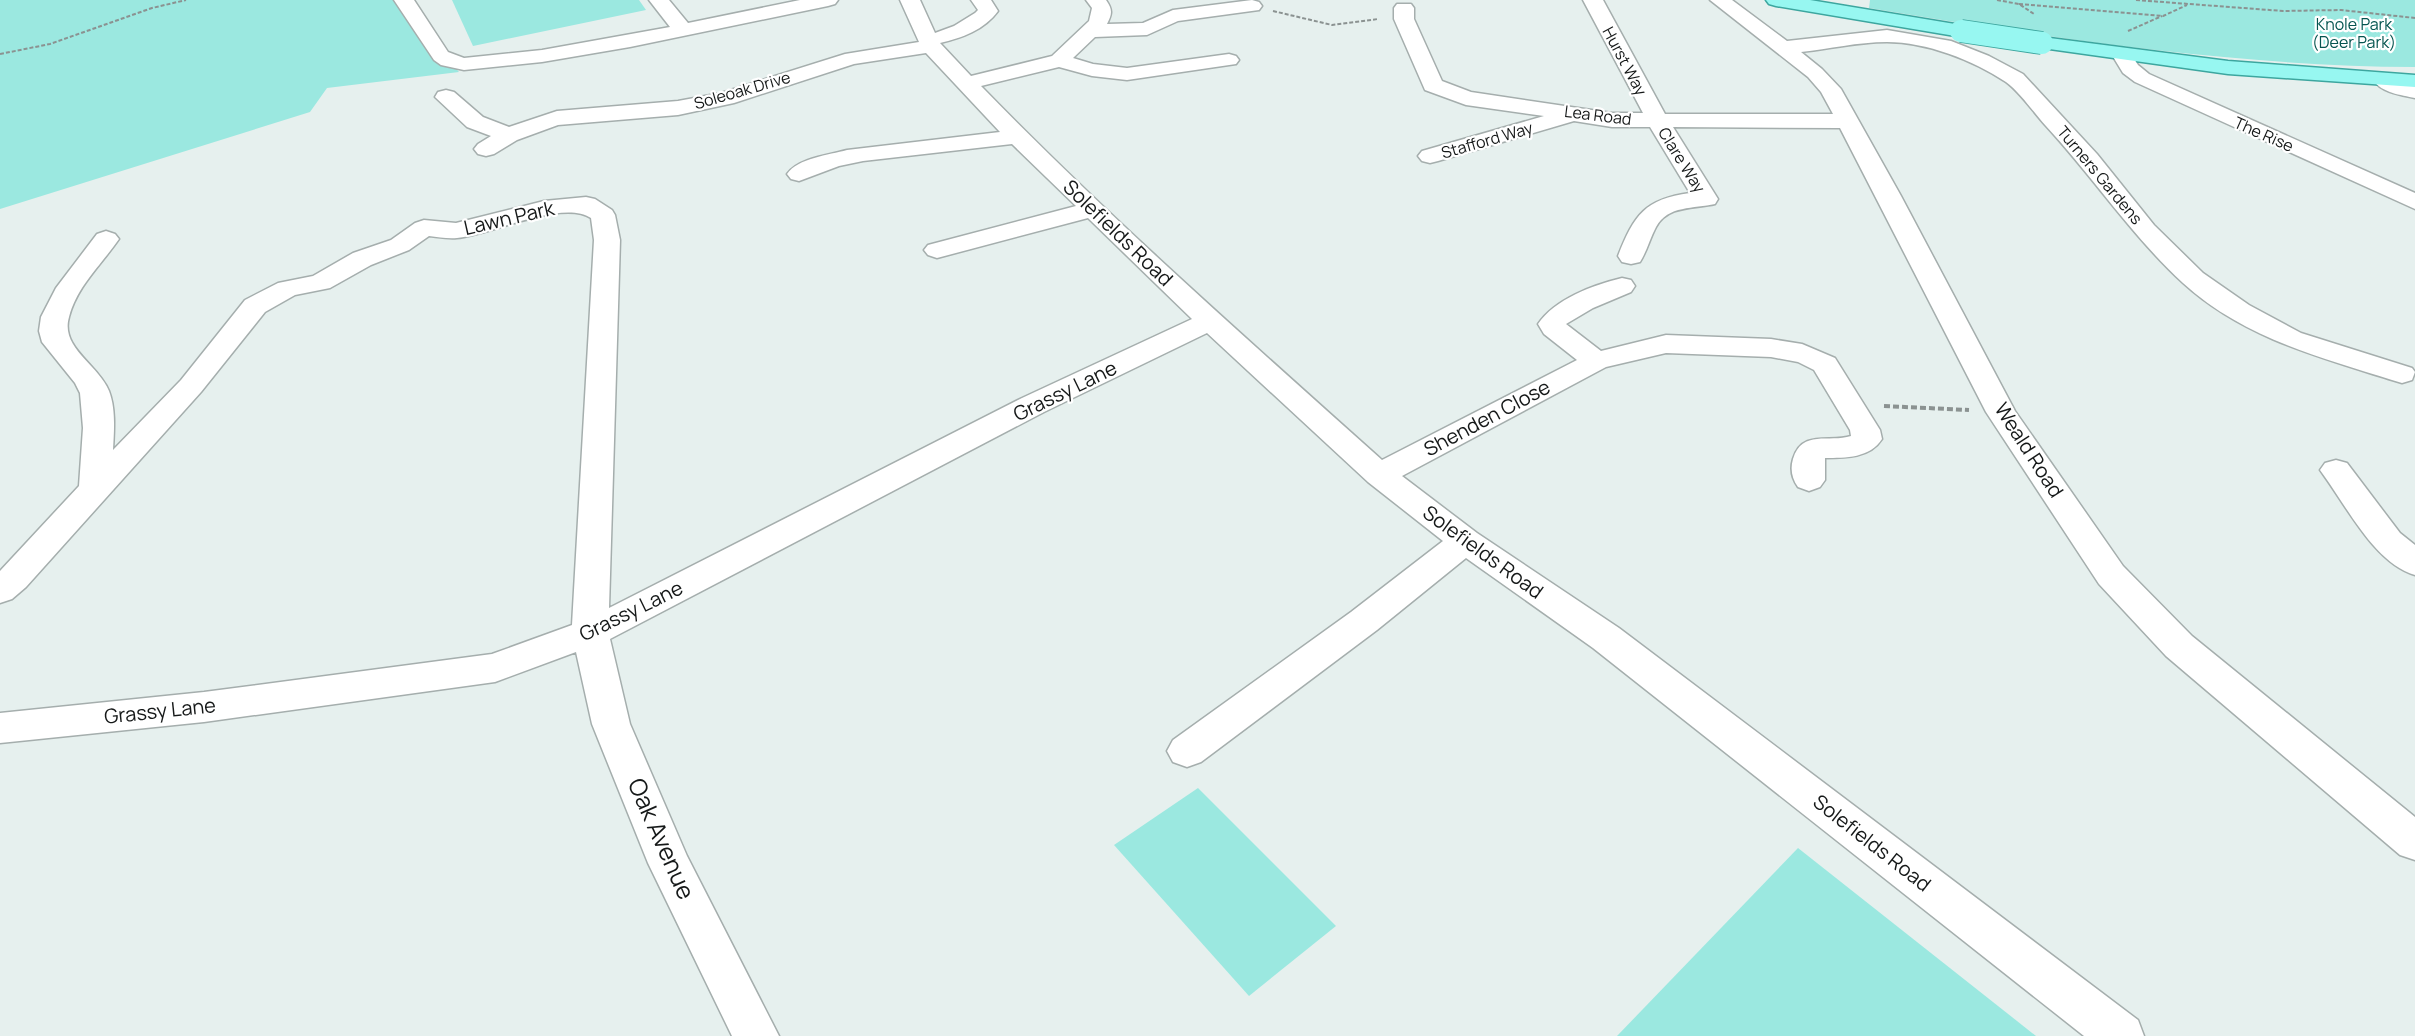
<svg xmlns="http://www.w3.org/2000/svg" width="2415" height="1036" font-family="Manrope,sans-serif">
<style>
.green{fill:#9be8e0}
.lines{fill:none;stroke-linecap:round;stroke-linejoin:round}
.minor-casing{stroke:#a5aead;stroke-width:3}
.major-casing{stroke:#3da69f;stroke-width:3}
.path-far1{stroke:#8b9291;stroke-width:2;stroke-dasharray:4 2;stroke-linecap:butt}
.path{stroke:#8b9291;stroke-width:4;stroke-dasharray:6 3;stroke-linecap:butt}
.minor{fill:#fff;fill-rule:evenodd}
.major{fill:#97f7f1;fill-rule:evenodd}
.major-bridge-casing{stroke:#3da69f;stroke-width:24;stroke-linecap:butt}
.major-bridge{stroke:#97f7f1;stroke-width:22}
.labels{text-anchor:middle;stroke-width:4.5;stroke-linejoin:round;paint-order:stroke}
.far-park-label{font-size:16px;fill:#055550;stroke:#fff}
.far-street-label{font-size:16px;fill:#151818;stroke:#fff}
.street-label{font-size:20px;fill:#151818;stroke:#fff}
.near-street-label{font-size:24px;fill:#151818;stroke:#fff}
</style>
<rect width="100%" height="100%" fill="#e6f0ee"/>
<!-- green -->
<g class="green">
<polygon points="0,0 393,0 459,72 327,88 310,112 0,209"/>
<polygon points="452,0 639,0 646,10 473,46"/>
<path d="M1870,0H2415V67C2232,66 2049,38 1869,8Z"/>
<polygon points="1198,788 1336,926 1249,996 1114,845"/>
<polygon points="1798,848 2036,1036 1617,1036"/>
</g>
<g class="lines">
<defs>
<g id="minor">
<polygon points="394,0 414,0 448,52 464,58 542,50 670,27 649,0 669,0 688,23 800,0 838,0 835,4 828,6 630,47 542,62 464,70 441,65 434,60"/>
<path d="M900,0H920L935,33L954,26L975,13L978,10L971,0H991L998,11C984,30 962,38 940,43L971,76L1052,56L1089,21L1092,8L1086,0H1106C1113,10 1112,14 1107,24L1143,23L1173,10L1252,0L1259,2L1262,6L1259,10L1178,21L1147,35L1095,37L1073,58L1093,64L1127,68L1229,54L1236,56L1239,60L1236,64L1127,80L1092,76L1059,67L981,86C1108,217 1246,338 1382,460L1577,360L1544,334L1538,324C1555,299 1593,285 1622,278L1631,280L1635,286L1631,292L1593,308L1566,324L1601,351L1666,335L1771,339L1802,344L1835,358L1880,430L1882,439C1870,458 1846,458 1825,458V480L1820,487L1809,491L1798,487C1792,479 1790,469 1793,459C1802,429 1829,443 1851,436L1850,430L1814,370L1798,362L1771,357L1666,353L1606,367L1402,476L1477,533L1619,628L2138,1020L2144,1036H2084L1593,648L1466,558L1377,630L1201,762L1187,767L1173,762L1167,751L1173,740L1351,612L1443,541L1368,482L1207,333L1044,412L610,639L630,724L687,856L779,1036H732L648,863L592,724L576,652L495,682L204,722L0,743V713L204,692L492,654L572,625L594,240L591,218C562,199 491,235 457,238C448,239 438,237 429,236L409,250L371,265L330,288L295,295L265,312L201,392L26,587L12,599L0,603V571L79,486L83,428L80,393L75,383L42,342L39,331L41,317L56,288L97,234L106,231L115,234L119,239C102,264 77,286 69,317C60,348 98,364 109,391C116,409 114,431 113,450L181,380L245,300L278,283L313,276L353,253L391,240L415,223L424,220L456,223L544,201L586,197L595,199L612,210L615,215L620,240L609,608L1022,398L1192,319L1088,218L937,258L928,255L924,250L928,245L1076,206L1012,144L863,161L839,166L799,181L791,179L787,174C798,158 829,155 847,150L1000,132L926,53L854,64L734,103L678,115L558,125L517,140L494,154L486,156L478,154L474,149L478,144L491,136L467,127L435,97L438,92L446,90L454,92L483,117L509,127L557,111L678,101L721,93L845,54L919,42Z"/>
<path d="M1583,0H1603L1665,114H1833L1821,92L1808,77L1710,0H1732L1787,41L1887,30L1951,41L1989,56L2023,74L2097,154L2154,225L2203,273L2249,305L2301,333L2412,368L2415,372L2412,380L2402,383L2392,380C2318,357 2242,337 2183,283C2132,236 2093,177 2046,126C2033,112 2021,93 2006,82C1973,60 1926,42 1887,42C1858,42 1829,49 1801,52L1822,69L1841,89L1901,196L2015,411L2123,566L2192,636L2415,817V860L2400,855L2166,656L2099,584L1986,412L1840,128L1673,127L1718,199L1715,204C1694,209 1668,205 1656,227C1650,238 1647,251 1640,262L1631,264L1622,262L1618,256C1634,215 1645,199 1690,193L1650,127H1612L1574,121L1438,161L1430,163L1422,161L1418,156L1422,151L1544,116L1466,105L1425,90L1394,19V8L1397,4H1411L1414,8V19L1442,81L1471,92L1612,113H1643Z"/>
<polygon points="2122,49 2129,51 2138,65 2149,74 2415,193 2415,209 2135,82 2123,73 2112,55 2115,51"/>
<path d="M2384,74L2415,86V98C2401,95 2382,93 2373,80L2376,75Z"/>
<path d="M2336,460L2347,463L2400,533L2415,545V575C2376,564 2348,509 2325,477L2320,470L2325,463Z"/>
</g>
<g id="major">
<polygon points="1766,0 1810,0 1961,25 1968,27 1971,31 1968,35 1961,37 1776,6 1769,4"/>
<polygon points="2042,37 2228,61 2415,75 2415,87 2228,74 2035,47 2032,43 2035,39"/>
</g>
</defs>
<!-- minor casing -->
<use href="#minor" class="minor-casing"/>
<!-- major casing -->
<use href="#major" class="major-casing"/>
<!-- path-far1 -->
<g class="path-far1">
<polyline points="1997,0 2019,4 2034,14"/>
<polyline points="2136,0 2283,11 2341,10 2415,18"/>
<polyline points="2019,4 2163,16 2187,5"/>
<polyline points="1273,11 1332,25 1378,19"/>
<polyline points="2128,31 2162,16"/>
<polyline points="0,54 50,44 152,8 186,0"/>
</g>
<!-- path -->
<polyline class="path" points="1884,406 1969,410"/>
<!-- minor -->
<use href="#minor" class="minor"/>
<!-- major -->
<use href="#major" class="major"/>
<defs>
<polyline id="major-bridge" points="1961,31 2042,43"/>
</defs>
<!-- major-bridge casing -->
<use href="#major-bridge" class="major-bridge-casing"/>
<!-- major-bridge -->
<use href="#major-bridge" class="major-bridge"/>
</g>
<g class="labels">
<!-- far-park labels -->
<g class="far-park-label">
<text x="2354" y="30">Knole Park<tspan x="2354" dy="18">(Deer Park)</tspan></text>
</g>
<!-- far-street labels -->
<g class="far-street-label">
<text transform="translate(1625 61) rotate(62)" y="6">Hurst Way</text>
<text transform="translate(742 90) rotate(-16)" y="6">Soleoak Drive</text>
<text transform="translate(1598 115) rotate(7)" y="6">Lea Road</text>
<text transform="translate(2264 134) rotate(24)" y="6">The Rise</text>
<text transform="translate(1487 140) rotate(-16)" y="6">Stafford Way</text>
<text transform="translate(1682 160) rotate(58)" y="6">Clare Way</text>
<text transform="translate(2100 175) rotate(50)" y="6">Turners Gardens</text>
</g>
<!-- street labels -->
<g class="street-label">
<text transform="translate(509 218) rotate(-13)" y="7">Lawn Park</text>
<text transform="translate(1118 233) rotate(44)" y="7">Solefields Road</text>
<text transform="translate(1065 391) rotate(-26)" y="7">Grassy Lane</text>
<text transform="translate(1487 418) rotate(-28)" y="7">Shenden Close</text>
<text transform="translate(2029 450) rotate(57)" y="7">Weald Road</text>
<text transform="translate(1483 552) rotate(36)" y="7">Solefields Road</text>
<text transform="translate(631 611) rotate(-26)" y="7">Grassy Lane</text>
<text transform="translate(160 711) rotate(-6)" y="7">Grassy Lane</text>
<text transform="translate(1872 843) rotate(38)" y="7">Solefields Road</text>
</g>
<!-- near-street labels -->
<g class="near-street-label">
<text transform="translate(661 839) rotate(66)" y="8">Oak Avenue</text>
</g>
</g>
</svg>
